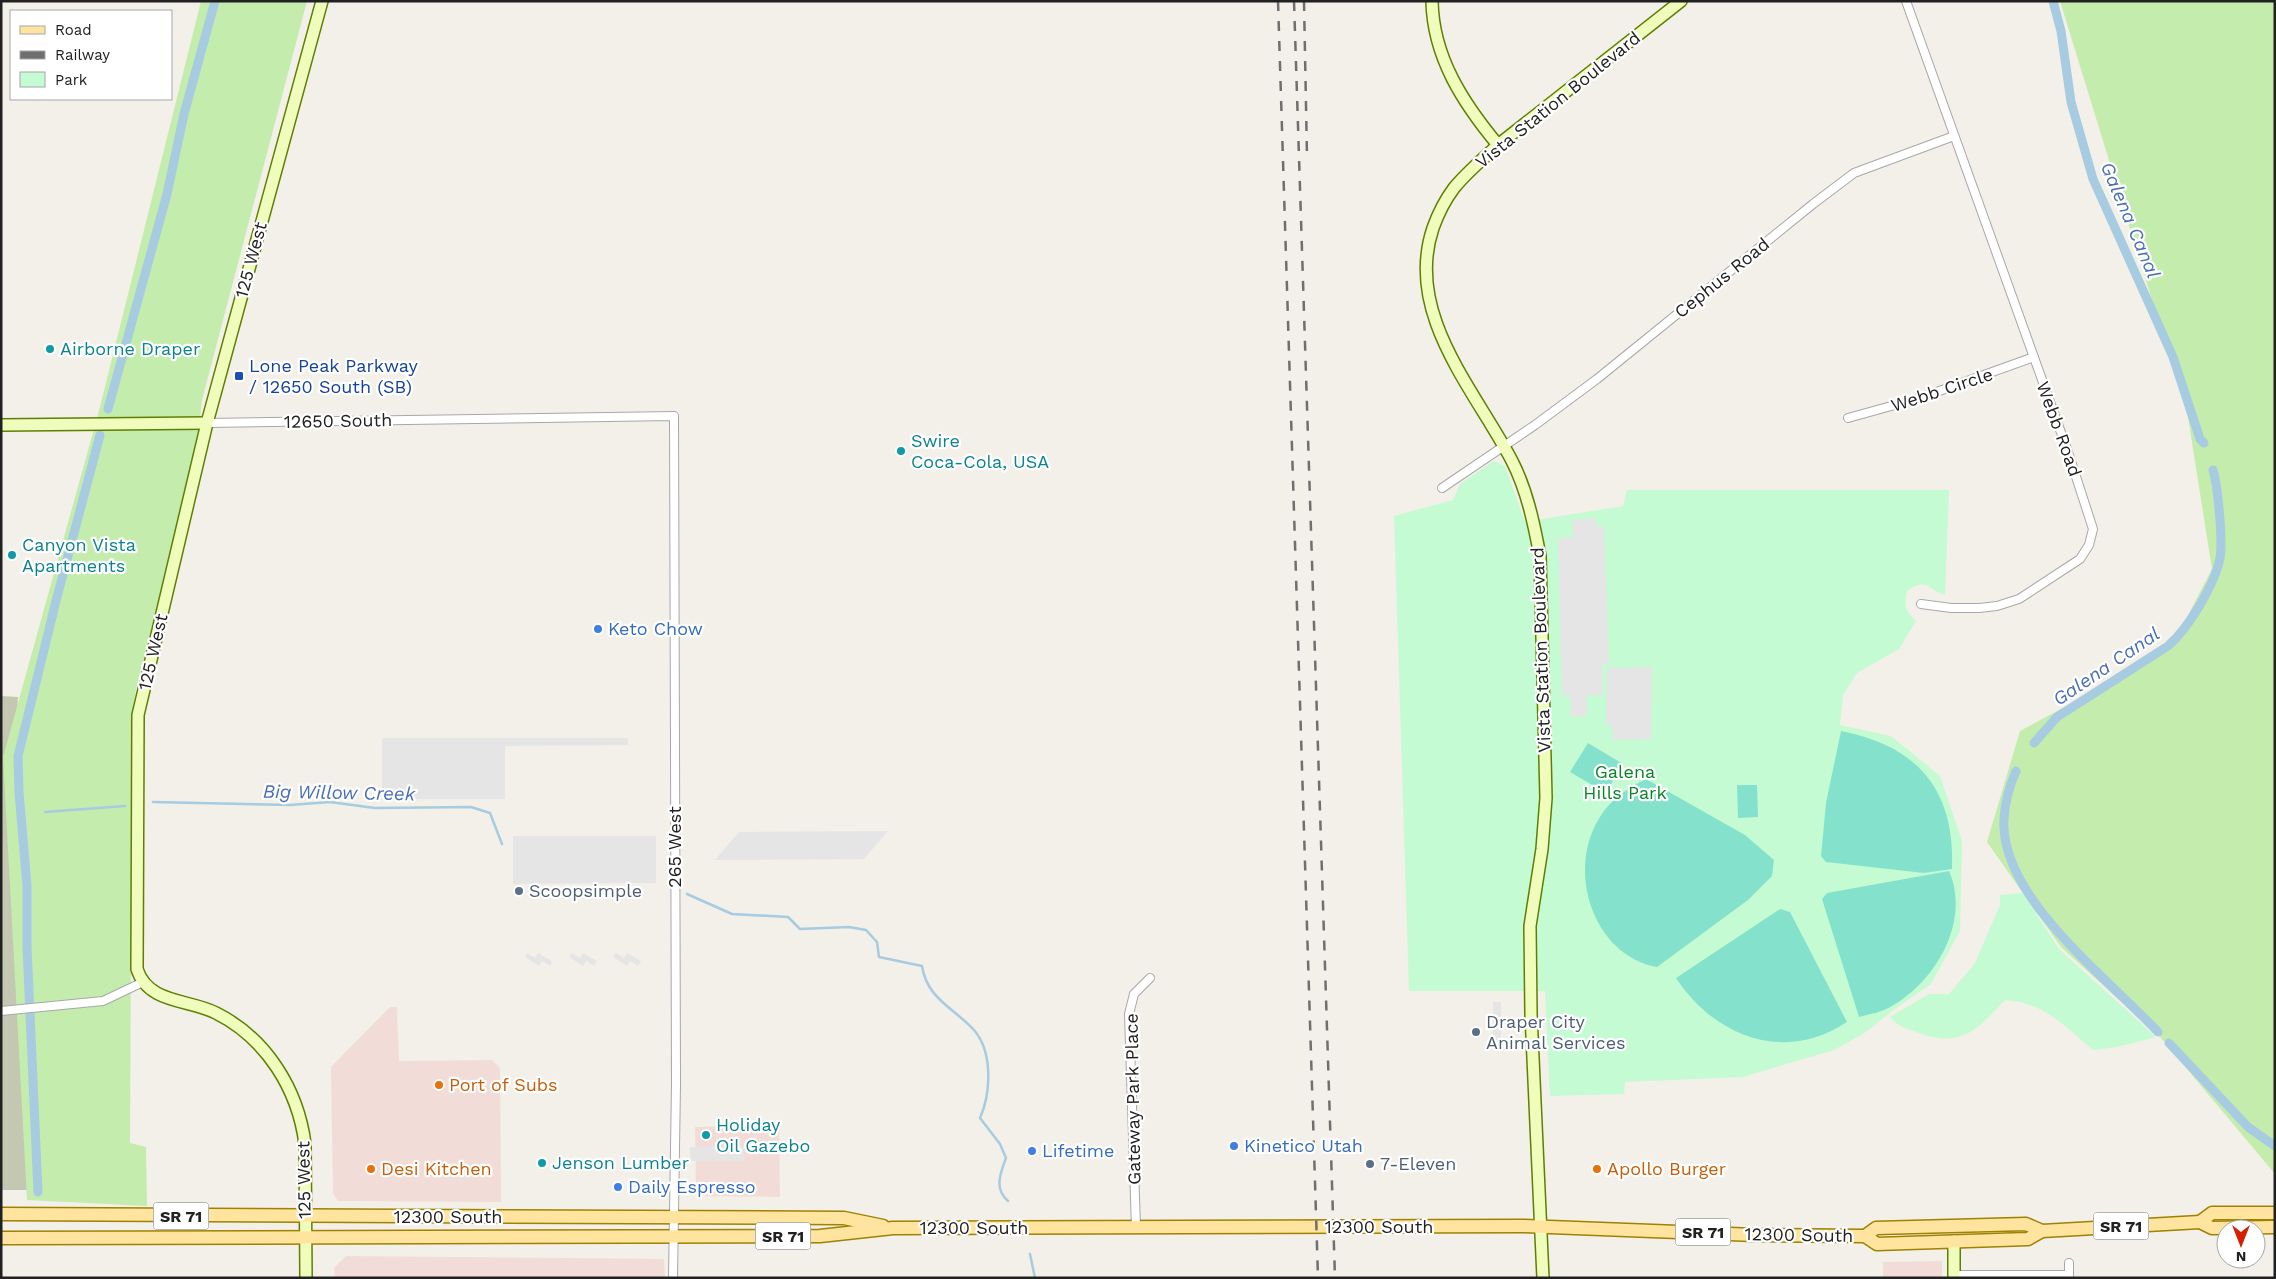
<svg xmlns="http://www.w3.org/2000/svg" width="2276" height="1279" font-family="'Work Sans',sans-serif">
<style>
.commercial{fill:#f2dcd7}
.construction{fill:#c4c7b2}
.grass{fill:#c3ecad}
.park{fill:#c5fbd2}
.pitch{fill:#84e2cc}
.parking{fill:#e5e5e5}
.lines{fill:none;stroke-linecap:round;stroke-linejoin:round}
.stream{stroke:#a7cbe0;stroke-width:2.5}
.canal{stroke:#a7cbe0;stroke-width:9}
.street-casing{stroke:#a8a8a8;stroke-width:10}
.secondary-casing{stroke:#5e7f01;stroke-width:14}
.primary-casing{stroke:#9e8200;stroke-width:15}
.street{stroke:#fff;stroke-width:8}
.secondary{stroke:#effcbc;stroke-width:11}
.primary{stroke:#ffe4a0;stroke-width:12}
.rail{stroke:#6f6f6f;stroke-width:2.5;stroke-dasharray:10 10;stroke-linecap:butt}
.culture-dot{fill:#0f9aa8;stroke:#fff;stroke-width:2}
.transit-dot{fill:#1a4fb4;stroke:#fff;stroke-width:2}
.shop-dot{fill:#3f7fe0;stroke:#fff;stroke-width:2}
.service-dot{fill:#5c6f8a;stroke:#fff;stroke-width:2}
.food-dot{fill:#e8710a;stroke:#fff;stroke-width:2}
.labels{text-anchor:middle;stroke-width:4.5;stroke-linejoin:round;paint-order:stroke}
.shield{fill:#fff;stroke:#646464;stroke-width:1}
.shield-label{font-size:16px;font-weight:bold;fill:#212121}
.street-label{font-size:18px;fill:#212121;stroke:#fff}
.culture-label{font-size:18px;fill:#0d838f;stroke:#fff;text-anchor:start}
.transit-label{font-size:18px;fill:#164399;stroke:#fff;text-anchor:start}
.shop-label{font-size:18px;fill:#366cbe;stroke:#fff;text-anchor:start}
.park-label{font-size:18px;fill:#088626;stroke:#fff}
.service-label{font-size:18px;fill:#4e5e75;stroke:#fff;text-anchor:start}
.food-label{font-size:18px;fill:#c56008;stroke:#fff;text-anchor:start}
.water-label{font-size:19px;font-style:italic;fill:#496fb5;stroke:#fff}
</style>
<rect width="100%" height="100%" fill="#f2f0e8"/>
<!-- commercial -->
<g class="commercial">
<polygon points="390,1007 397,1007 399,1061 492,1060 500,1068 501,1202 338,1201 333,1193 331,1067"/>
<polygon points="779,1125 780,1197 699,1196 696,1193 695,1127"/>
<polygon points="346,1256 664,1259 665,1278 335,1278 334,1268"/>
<polygon points="1942,1261 1942,1278 1883,1278 1883,1262"/>
</g>
<!-- construction -->
<polygon class="construction" points="1,696 18,697 11,791 34,1190 1,1190"/>
<!-- grass -->
<g class="grass">
<polygon points="201,1 307,1 202,400 197,449 136,689 132,714 130,1143 146,1147 147,1206 27,1200 3,757 99,411"/>
<polygon points="2060,1 2275,1 2275,1174 2161,1038 2061,947 1987,842 2020,731 2170,650 2212,569 2188,417"/>
</g>
<!-- park -->
<g class="park">
<path d="M1494,461L1505,466L1525,522L1623,506L1627,490H1949L1945,595C1927,589 1927,577 1907,591C1904,605 1905,612 1916,621L1899,649L1857,673L1843,695L1840,725L1891,736L1940,776L1962,841L1960,931L1931,984L1896,1008L1863,1034L1834,1050L1743,1077L1625,1082L1624,1094L1550,1096L1545,991H1409L1394,516L1453,500L1460,484Z"/>
<path d="M2023,893L2059,949L2156,1037L2118,1047L2093,1050C2063,1025 2045,1003 2005,1000C1976,1031 1961,1049 1916,1032C1905,1028 1897,1026 1890,1017L1929,994H1949L1975,963L2000,905V895Z"/>
</g>
<!-- pitch -->
<g class="pitch">
<path d="M1841,731C1918,746 1955,790 1952,869L1924,873L1826,862L1821,856L1826,803Z"/>
<polygon points="1588,743 1623,764 1606,793 1570,772"/>
<path d="M1646,779L1745,835L1774,860L1772,876L1748,900L1657,967C1592,955 1566,869 1600,817C1610,800 1629,787 1646,779Z"/>
<polygon points="1737,785 1757,785 1758,817 1738,818"/>
<path d="M1949,871C1971,921 1936,981 1892,1006C1883,1012 1870,1014 1859,1017L1822,899L1827,893Z"/>
<path d="M1780,909L1790,912L1847,1022C1784,1064 1714,1036 1676,978Z"/>
</g>
<!-- parking -->
<g class="parking">
<polygon points="1596,518 1597,527 1604,526 1609,664 1602,664 1603,695 1587,695 1587,716 1571,716 1570,696 1562,695 1558,539 1573,537 1572,520"/>
<polygon points="1652,667 1651,739 1613,740 1612,724 1606,725 1607,668"/>
<polygon points="382,738 628,738 628,745 505,746 505,799 382,799"/>
<polygon points="888,831 864,859 715,860 739,832"/>
<polygon points="513,836 656,836 656,883 513,884"/>
<polygon points="527,953 535,958 538,953 552,961 550,966 542,961 539,966 525,957"/>
<polygon points="572,953 580,958 583,953 597,961 594,966 586,961 583,966 569,957"/>
<polygon points="616,953 624,958 627,953 641,961 638,966 630,961 627,966 613,957"/>
<rect x="1493" y="1002" width="8" height="43"/>
<rect x="690" y="1147" width="54" height="14"/>
</g>
<g class="lines">
<!-- stream -->
<g class="stream">
<polyline points="153,802 290,805 330,802 375,808 471,807 490,813 502,844"/>
<polyline points="45,812 125,806"/>
<path d="M687,894L732,914L788,917L800,929L849,927L866,930L877,942L879,957L922,966C927,999 954,1008 974,1030C993,1052 991,1093 980,1118L1000,1144L1006,1158C1000,1174 994,1189 1008,1201"/>
<polyline points="1030,1254 1035,1278"/>
</g>
<!-- canal -->
<g class="canal">
<polyline points="2053,1 2061,31 2071,102 2093,179 2173,357 2200,439 2204,443"/>
<polyline points="108,409 167,194 184,114 215,1"/>
<path d="M2034,743L2057,717L2168,646C2188,629 2215,584 2220,558C2223,541 2218,487 2213,470"/>
<path d="M2016,771C2009,787 2005,801 2004,819C1999,897 2109,979 2158,1032"/>
<polyline points="2169,1043 2248,1127 2275,1146"/>
<polyline points="38,1192 27,947 27,886 19,792 18,756 56,601 100,435"/>
</g>
<defs>
<g id="street">
<polyline points="1906,1 2068,452 2093,529 2089,545 2080,559 2019,599 1997,606 1979,608 1951,608 1921,604"/>
<polyline points="1848,418 1920,398 2034,357"/>
<polyline points="207,423 674,416 676,1084 673,1278"/>
<polyline points="1442,488 1535,425 1597,379 1813,204 1854,173 1954,136"/>
<polyline points="1,1011 103,1001 143,982"/>
<polyline points="1136,1228 1129,1014 1134,994 1150,978"/>
<polyline points="1954,1275 2069,1275"/>
<polyline points="2069,1278 2069,1263"/>
</g>
<g id="secondary">
<path d="M1432,1C1433,57 1463,103 1498,145"/>
<polyline points="1,425 207,423"/>
<polyline points="1954,1241 1954,1278"/>
<path d="M306,1278L305,1144C298,1089 266,1038 216,1013C189,999 148,1004 137,969L138,715L207,423L322,1"/>
<path d="M1543,1278L1531,1014L1530,926L1542,849L1546,798L1540,556C1534,524 1527,490 1512,461C1475,390 1404,314 1433,228C1438,214 1445,200 1454,188C1467,172 1483,159 1498,145L1681,1"/>
</g>
<g id="primary">
<polyline points="1,1214 844,1218 883,1226"/>
<polyline points="2200,1222 2212,1213 2275,1213"/>
<polyline points="2200,1222 2212,1228 2275,1227"/>
<polyline points="1865,1236 1876,1228 2026,1224 2042,1231"/>
<polyline points="1,1238 820,1236 893,1228 1524,1226 1755,1235 1865,1236 1877,1244 2028,1239 2042,1231 2200,1222"/>
</g>
</defs>
<!-- street casing -->
<use href="#street" class="street-casing"/>
<!-- secondary casing -->
<use href="#secondary" class="secondary-casing"/>
<!-- primary casing -->
<use href="#primary" class="primary-casing"/>
<!-- street -->
<use href="#street" class="street"/>
<!-- secondary -->
<use href="#secondary" class="secondary"/>
<!-- primary -->
<use href="#primary" class="primary"/>
<!-- rail -->
<g class="rail">
<polyline points="1278,1 1318,1278"/>
<polyline points="1294,1 1335,1278"/>
<polyline points="1304,1 1307,157"/>
</g>
</g>
<!-- markers -->
<g class="culture-dot">
<circle cx="50" cy="349" r="5"/>
<circle cx="901" cy="451" r="5"/>
<circle cx="12" cy="555" r="5"/>
<circle cx="706" cy="1135" r="5"/>
<circle cx="542" cy="1163" r="5"/>
</g>
<rect class="transit-dot" x="234" y="371" width="10" height="10" rx="2.5"/>
<g class="shop-dot">
<circle cx="598" cy="629" r="5"/>
<circle cx="1234" cy="1146" r="5"/>
<circle cx="1032" cy="1151" r="5"/>
<circle cx="618" cy="1187" r="5"/>
</g>
<g class="service-dot">
<circle cx="519" cy="891" r="5"/>
<circle cx="1476" cy="1032" r="5"/>
<circle cx="1370" cy="1164" r="5"/>
</g>
<g class="food-dot">
<circle cx="439" cy="1085" r="5"/>
<circle cx="371" cy="1169" r="5"/>
<circle cx="1597" cy="1169" r="5"/>
</g>
<g class="labels">
<!-- shield labels -->
<g class="shield">
<rect x="153.5" y="1202.5" width="55" height="27" rx="4"/>
<rect x="2093.5" y="1212.5" width="55" height="27" rx="4"/>
<rect x="1675.5" y="1218.5" width="55" height="27" rx="4"/>
<rect x="755.5" y="1222.5" width="55" height="27" rx="4"/>
</g>
<g class="shield-label">
<text x="181" y="1222">SR 71</text>
<text x="2121" y="1232">SR 71</text>
<text x="1703" y="1238">SR 71</text>
<text x="783" y="1242">SR 71</text>
</g>
<!-- street labels -->
<g class="street-label">
<text transform="translate(1558 100) rotate(-39)" y="6">Vista Station Boulevard</text>
<text transform="translate(251 260) rotate(-75)" y="6">125 West</text>
<text transform="translate(1722 278) rotate(-39)" y="6">Cephus Road</text>
<text transform="translate(1942 390) rotate(-18)" y="6">Webb Circle</text>
<text transform="translate(338 421) rotate(-1)" y="6">12650 South</text>
<text transform="translate(2059 429) rotate(70)" y="6">Webb Road</text>
<text transform="translate(1541 650) rotate(-92)" y="6">Vista Station Boulevard</text>
<text transform="translate(153 652) rotate(-77)" y="6">125 West</text>
<text transform="translate(675 847) rotate(-90)" y="6">265 West</text>
<text transform="translate(1133 1099) rotate(-91)" y="6">Gateway Park Place</text>
<text transform="translate(304 1180) rotate(-91)" y="6">125 West</text>
<text x="448" y="1223">12300 South</text>
<text x="1379" y="1233">12300 South</text>
<text x="974" y="1234">12300 South</text>
<text transform="translate(1799 1235) rotate(1)" y="6">12300 South</text>
</g>
<!-- culture labels -->
<g class="culture-label">
<text x="60" y="355">Airborne Draper</text>
<text x="911" y="447">Swire<tspan x="911" dy="21">Coca-Cola, USA</tspan></text>
<text x="22" y="551">Canyon Vista<tspan x="22" dy="21">Apartments</tspan></text>
<text x="716" y="1131">Holiday<tspan x="716" dy="21">Oil Gazebo</tspan></text>
<text x="552" y="1169">Jenson Lumber</text>
</g>
<!-- transit labels -->
<g class="transit-label">
<text x="249" y="372">Lone Peak Parkway<tspan x="249" dy="21">/ 12650 South (SB)</tspan></text>
</g>
<!-- shop labels -->
<g class="shop-label">
<text x="608" y="635">Keto Chow</text>
<text x="1244" y="1152">Kinetico Utah</text>
<text x="1042" y="1157">Lifetime</text>
<text x="628" y="1193">Daily Espresso</text>
</g>
<!-- park labels -->
<g class="park-label">
<text x="1625" y="778">Galena<tspan x="1625" dy="21">Hills Park</tspan></text>
</g>
<!-- service labels -->
<g class="service-label">
<text x="529" y="897">Scoopsimple</text>
<text x="1486" y="1028">Draper City<tspan x="1486" dy="21">Animal Services</tspan></text>
<text x="1380" y="1170">7-Eleven</text>
</g>
<!-- food labels -->
<g class="food-label">
<text x="449" y="1091">Port of Subs</text>
<text x="381" y="1175">Desi Kitchen</text>
<text x="1607" y="1175">Apollo Burger</text>
</g>
<!-- water labels -->
<g class="water-label">
<text transform="translate(2131 220) rotate(67)" y="7">Galena Canal</text>
<text transform="translate(2106 666) rotate(-34)" y="7">Galena Canal</text>
<text transform="translate(339 792) rotate(1)" y="7">Big Willow Creek</text>
</g>
</g>
<!-- border -->
<rect width="2276" height="1279" fill="none" stroke="#212121" stroke-width="5"/>
<!-- legend -->
<rect x="10" y="10" width="162" height="90" fill="#ffffff" stroke="#a6a6a6"/>
<rect x="20" y="26" width="25" height="8" fill="#ffe4a0" stroke="#a6a6a6"/>
<text x="55" y="35" font-size="15" fill="#212121">Road</text>
<rect x="20" y="51" width="25" height="8" fill="#6f6f6f" stroke="#a6a6a6"/>
<text x="55" y="60" font-size="15" fill="#212121">Railway</text>
<rect x="20" y="72" width="25" height="15" fill="#c5fbd2" stroke="#a6a6a6"/>
<text x="55" y="85" font-size="15" fill="#212121">Park</text>
<!-- north arrow -->
<g transform="translate(2241 1244) rotate(180)"><circle r="24" fill="#ffffff" stroke="#a6a6a6"/>
<path d="M0-4L9 19L0 12L-9 19Z" fill="#d22000"/>
<text y="-8" font-size="14" font-weight="bold" text-anchor="middle" fill="#212121">N</text>
</g>
</svg>
